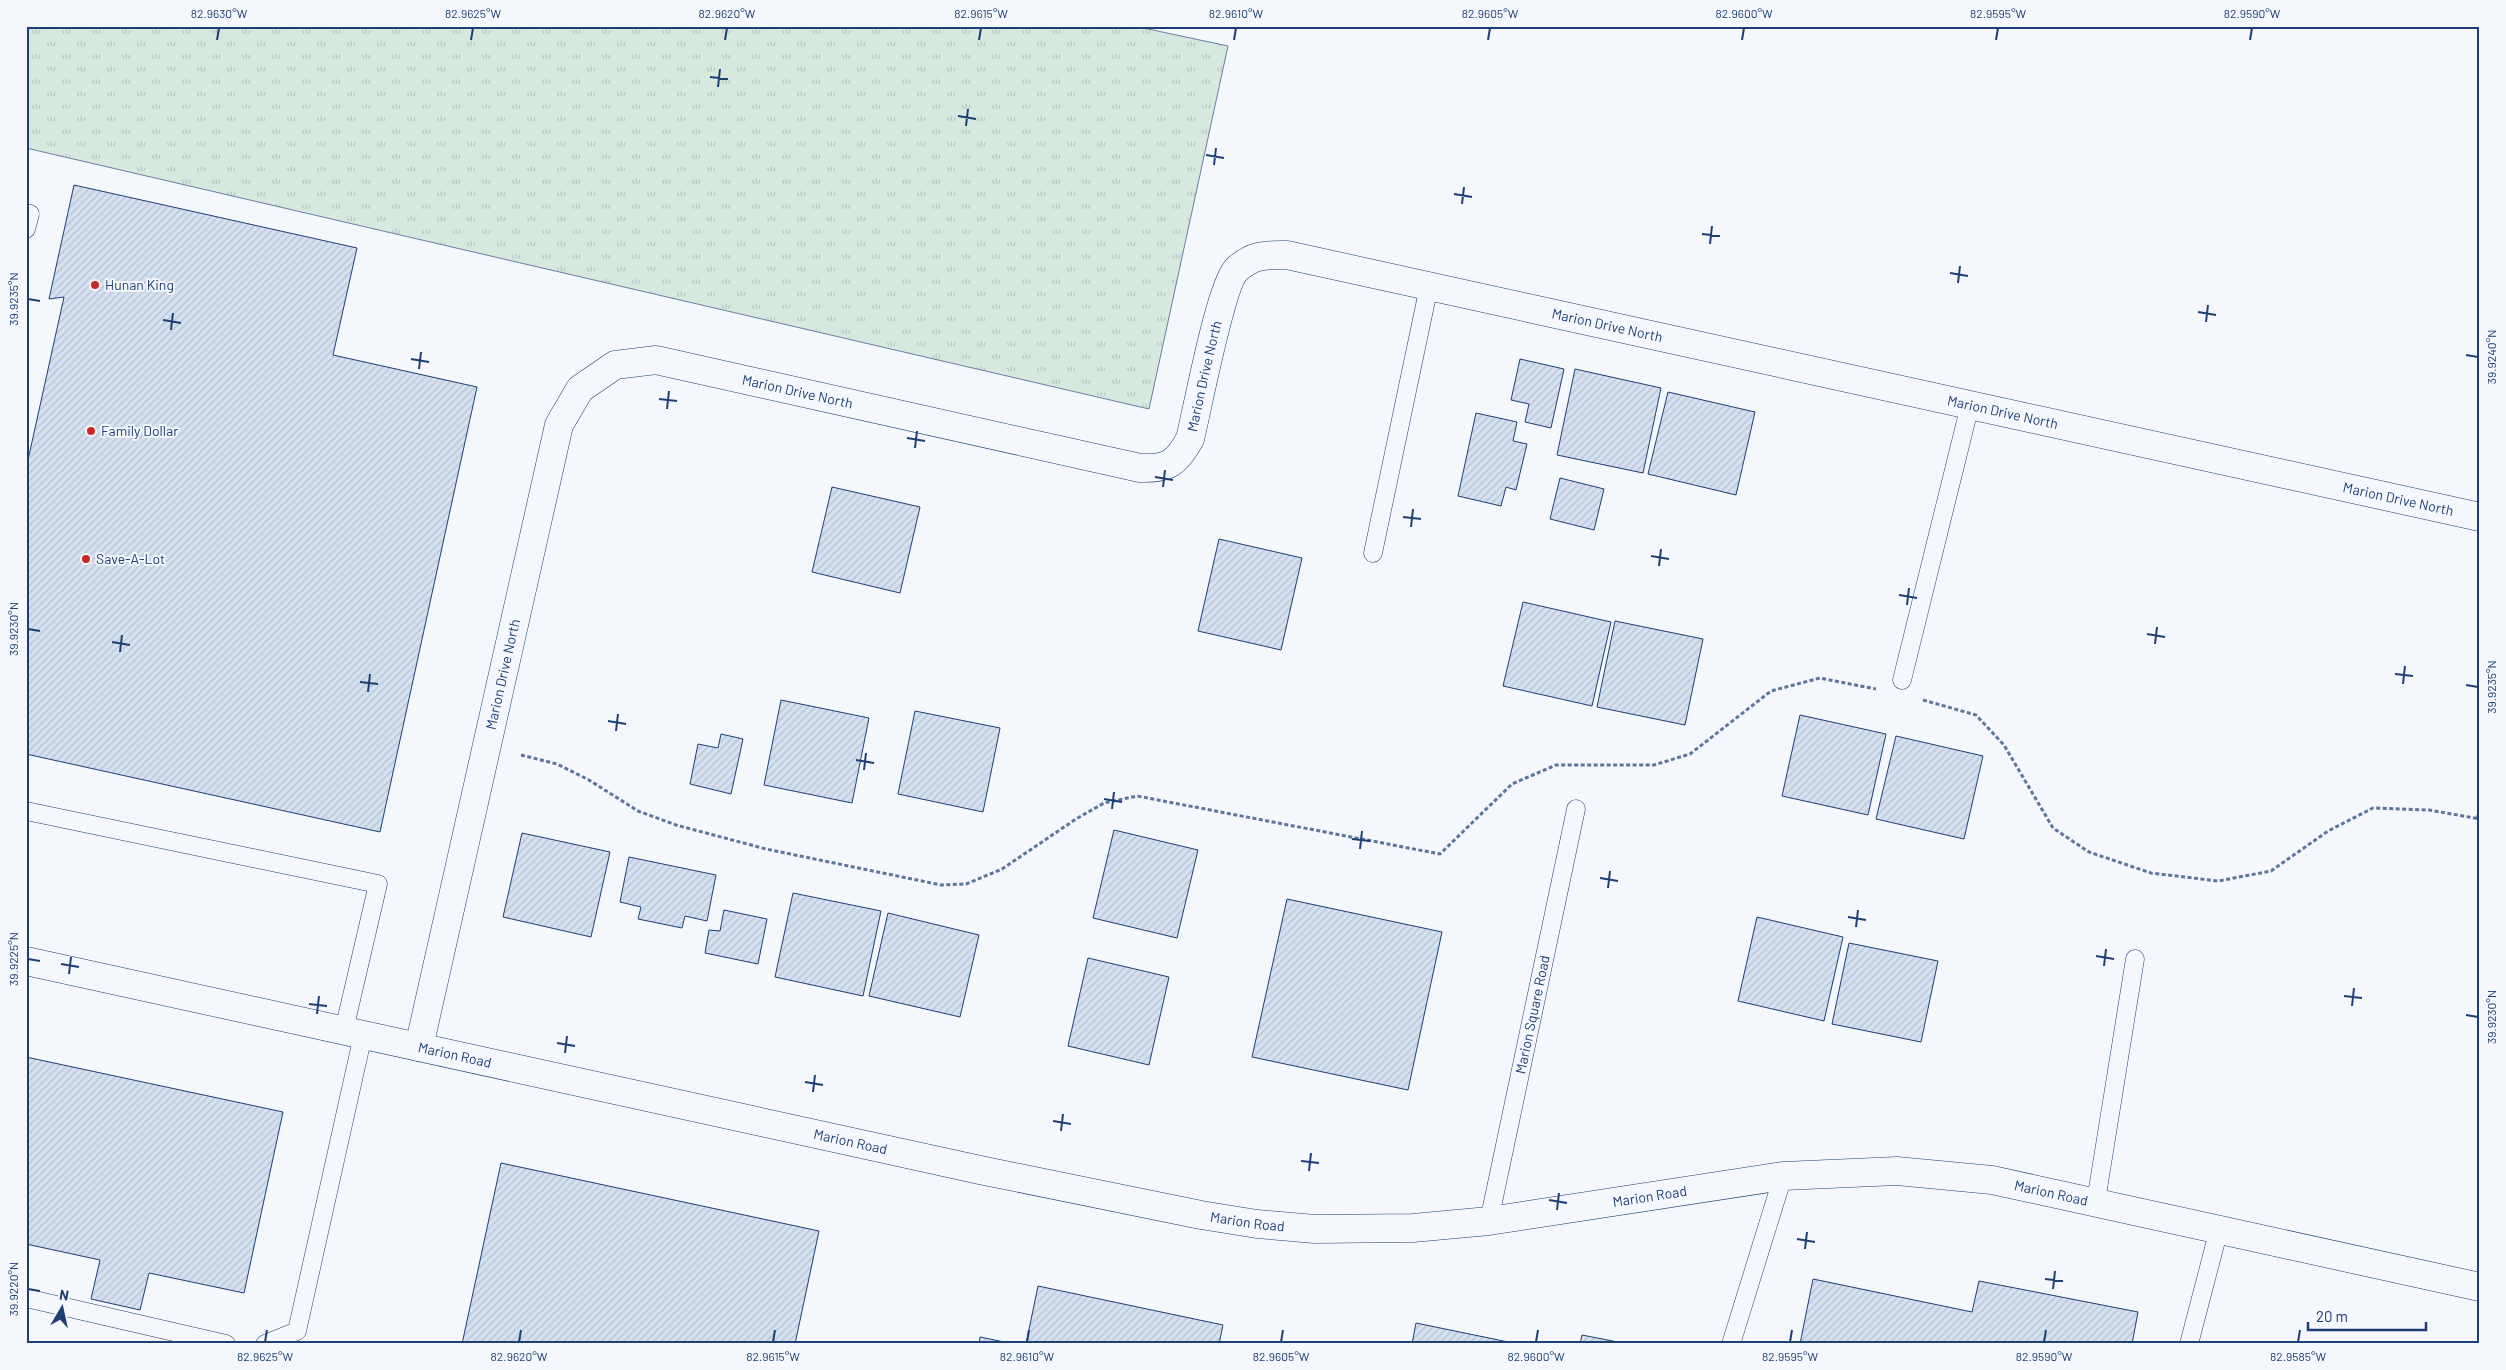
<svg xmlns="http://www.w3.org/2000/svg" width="2506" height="1370" font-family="Barlow,sans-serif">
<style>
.grass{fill:url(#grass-tufts);stroke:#687fa3}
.building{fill:url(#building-hatch);stroke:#1d3f73}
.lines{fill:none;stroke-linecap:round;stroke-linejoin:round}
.lane-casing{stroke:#1d3f73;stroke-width:19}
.street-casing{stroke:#1d3f73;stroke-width:29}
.path{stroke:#5e769c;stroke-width:3;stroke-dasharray:4 2.5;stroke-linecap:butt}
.lane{stroke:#f4f7fb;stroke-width:18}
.street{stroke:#f4f7fb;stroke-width:28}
.ticks{fill:none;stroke:#1d3f73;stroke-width:2}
.poi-dot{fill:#c62828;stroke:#f4f7fb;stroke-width:2}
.labels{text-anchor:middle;stroke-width:4;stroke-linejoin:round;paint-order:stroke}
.poi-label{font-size:14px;fill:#1d3f73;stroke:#f4f7fb;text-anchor:start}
.street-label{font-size:14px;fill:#1d3f73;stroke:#f4f7fb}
.neatline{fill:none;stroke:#1d3f73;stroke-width:2}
.ticks-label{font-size:12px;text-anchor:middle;fill:#1d3f73}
</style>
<defs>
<pattern id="grass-tufts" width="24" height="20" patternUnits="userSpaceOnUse" patternTransform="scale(1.25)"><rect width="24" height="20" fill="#d7e8df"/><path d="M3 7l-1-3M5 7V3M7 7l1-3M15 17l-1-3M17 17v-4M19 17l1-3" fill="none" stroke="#b8c8c3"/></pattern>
<pattern id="building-hatch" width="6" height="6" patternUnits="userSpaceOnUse" patternTransform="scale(1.25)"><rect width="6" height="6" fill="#d5e0f0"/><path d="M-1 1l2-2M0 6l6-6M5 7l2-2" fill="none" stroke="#b6c1d1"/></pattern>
</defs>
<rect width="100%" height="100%" fill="#f4f7fb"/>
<!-- grass -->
<polygon class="grass" points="26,26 1134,26 1228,46 1149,409 26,148"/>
<!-- building -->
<g class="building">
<polygon points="74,185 357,248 333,355 477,387 380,832 26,754 26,469 64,297 49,299"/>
<polygon points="1520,359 1564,369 1551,428 1525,422 1529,404 1511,400"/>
<polygon points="1575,369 1661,388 1643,473 1557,455"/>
<polygon points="1668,392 1755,412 1736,495 1648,474"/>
<polygon points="1476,413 1517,422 1513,441 1527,444 1516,490 1506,487 1501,506 1458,496"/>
<polygon points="1560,478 1604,489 1594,530 1550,519"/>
<polygon points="832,487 920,507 900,593 812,572"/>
<polygon points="1219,539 1302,558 1281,650 1198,631"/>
<polygon points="1523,602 1611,622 1592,706 1503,686"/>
<polygon points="1615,621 1703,639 1685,725 1597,707"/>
<polygon points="781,700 869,718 852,803 764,785"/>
<polygon points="915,711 1000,728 983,812 898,794"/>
<polygon points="1800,715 1886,734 1868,815 1782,796"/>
<polygon points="721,734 743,739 731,794 690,784 698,744 718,748"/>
<polygon points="1896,736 1983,756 1964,839 1876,819"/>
<polygon points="1114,830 1198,850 1177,938 1093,918"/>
<polygon points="522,833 610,852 591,937 503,917"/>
<polygon points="629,857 716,875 707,921 685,916 682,928 638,919 641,907 620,902"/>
<polygon points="793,893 881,911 863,996 775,977"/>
<polygon points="1287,899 1442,932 1408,1090 1252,1057"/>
<polygon points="724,910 767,919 758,964 705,953 709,930 720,931"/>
<polygon points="888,913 979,935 960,1017 869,996"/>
<polygon points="1757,917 1843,937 1824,1021 1738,1001"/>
<polygon points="1849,943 1938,961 1921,1042 1832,1024"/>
<polygon points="1088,958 1169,977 1149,1065 1068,1046"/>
<polygon points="26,1057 283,1112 244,1293 149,1273 140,1310 91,1299 100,1260 26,1244"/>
<polygon points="501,1163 819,1231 795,1344 462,1344"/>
<polygon points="1813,1279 1972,1312 1979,1281 2138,1312 2132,1344 1800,1344"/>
<polygon points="1038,1286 1223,1325 1219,1344 1026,1344"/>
<polygon points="1416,1323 1518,1344 1412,1344"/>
<polygon points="1582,1335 1628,1344 1580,1344"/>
<polygon points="980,1337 1014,1344 979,1344"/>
</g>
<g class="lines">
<defs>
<g id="lane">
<polyline points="26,213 30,214 26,229"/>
<polyline points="1373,553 1429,286"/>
<polyline points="1902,680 1970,405"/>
<polyline points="26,811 378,884 344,1030"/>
<polyline points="2096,1201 2135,959"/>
<path id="s1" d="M1489,1221L1576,809"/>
<polyline points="26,1298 226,1344"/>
<polyline points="265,1344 297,1331 363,1035"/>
<polyline points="1731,1344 1783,1176"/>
<polyline points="2189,1344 2219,1229"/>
</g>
<g id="street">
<path id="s2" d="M26,961L980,1170L1201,1215L1257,1224L1315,1229L1413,1228L1489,1221L1783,1176L1897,1171L1992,1180L2480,1287"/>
<path id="s3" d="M419,1047L559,425L580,389L615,365L656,360L1140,468C1168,469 1176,464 1190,439C1197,411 1221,283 1237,269C1254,254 1267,255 1287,255L2480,517"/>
</g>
</defs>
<!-- lane casing -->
<use href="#lane" class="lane-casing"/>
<!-- street casing -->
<use href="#street" class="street-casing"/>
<!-- path -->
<g class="path">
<polyline points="1923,700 1976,715 2004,745 2053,828 2089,852 2151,873 2218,881 2271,871 2328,831 2373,808 2429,810 2480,819"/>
<polyline points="521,755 557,764 589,780 638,811 676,825 766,849 941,885 966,884 1002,869 1076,819 1104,803 1137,796 1440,854 1512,784 1556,765 1654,765 1690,754 1771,691 1820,678 1876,689"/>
<polyline points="2477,819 2480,807"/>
</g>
<!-- lane -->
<use href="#lane" class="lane"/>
<!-- street -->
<use href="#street" class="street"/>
</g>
<!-- ticks -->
<path class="ticks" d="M217,40L219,28M471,40L473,28M725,40L727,28M979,40L981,28M1234,40L1236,28M1488,40L1490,28M1742,40L1744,28M1996,40L1998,28M2250,40L2252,28M710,77L728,79M718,87L720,69M958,116L976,119M966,126L968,109M1206,155L1224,158M1214,165L1216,148M1454,194L1472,197M1462,204L1464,187M1702,234L1720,236M1710,244L1712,226M1950,273L1968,276M1958,283L1960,266M28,299L40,301M2198,312L2216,315M163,320L181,323M2206,322L2208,305M171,330L173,313M2466,355L2478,357M411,359L429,362M419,369L421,352M659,399L677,401M667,409L669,391M907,438L925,441M915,448L917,431M1155,477L1173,480M1163,487L1165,470M1403,517L1421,519M1411,527L1413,509M1651,556L1669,559M1659,566L1661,549M1899,595L1917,598M1907,605L1909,588M28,629L40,631M2147,634L2165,637M112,642L130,645M2155,644L2157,627M120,652L122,635M2395,674L2413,676M360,682L378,684M2403,684L2405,666M2466,685L2478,687M368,692L370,674M608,721L626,724M616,731L618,714M856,760L874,763M864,770L866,753M1104,799L1122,802M1112,809L1114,792M1352,839L1370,841M1360,849L1362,831M1600,878L1618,881M1608,888L1610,871M1848,917L1866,920M1856,927L1858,910M2096,956L2114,959M28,959L40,961M61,964L79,967M2104,966L2106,949M69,974L71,957M2344,996L2362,998M309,1004L327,1006M2352,1006L2354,988M317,1014L319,996M2466,1015L2478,1017M557,1043L575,1046M565,1053L567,1036M805,1082L823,1085M813,1092L815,1075M1053,1121L1071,1124M1061,1131L1063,1114M1301,1161L1319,1163M1309,1171L1311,1153M1549,1200L1567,1203M1557,1210L1559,1193M1797,1239L1815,1242M1805,1249L1807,1232M2045,1279L2063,1281M28,1289L40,1291M2053,1289L2055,1271M265,1342L267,1330M519,1342L521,1330M773,1342L775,1330M1027,1342L1029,1330M1281,1342L1283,1330M1536,1342L1538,1330M1790,1342L1792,1330M2044,1342L2046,1330M2298,1342L2300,1330"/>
<!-- markers -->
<g class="poi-dot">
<circle cx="95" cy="285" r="5"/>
<circle cx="91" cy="431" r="5"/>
<circle cx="86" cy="559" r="5"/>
</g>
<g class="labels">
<!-- poi labels -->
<g class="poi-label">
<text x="105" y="290">Hunan King</text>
<text x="101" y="436">Family Dollar</text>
<text x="96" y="564">Save-A-Lot</text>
</g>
<!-- street labels -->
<g class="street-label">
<text dy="5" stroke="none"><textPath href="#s3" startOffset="1880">Marion Drive North</textPath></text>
<text dy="5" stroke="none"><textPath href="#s3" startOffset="1386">Marion Drive North</textPath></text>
<text dy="5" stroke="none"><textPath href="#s3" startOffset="908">Marion Drive North</textPath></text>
<text dy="5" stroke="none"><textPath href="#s3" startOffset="2285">Marion Drive North</textPath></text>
<text dy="5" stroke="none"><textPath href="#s3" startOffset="2690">Marion Drive North</textPath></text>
<text dy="5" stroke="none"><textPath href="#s3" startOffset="382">Marion Drive North</textPath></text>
<text dy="5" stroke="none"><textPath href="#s1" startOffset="211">Marion Square Road</textPath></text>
<text dy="5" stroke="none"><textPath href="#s2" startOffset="439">Marion Road</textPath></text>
<text dy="5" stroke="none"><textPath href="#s2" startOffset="844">Marion Road</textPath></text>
<text dy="5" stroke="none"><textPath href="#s2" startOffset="2059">Marion Road</textPath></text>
<text dy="5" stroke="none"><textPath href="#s2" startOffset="1654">Marion Road</textPath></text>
<text dy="5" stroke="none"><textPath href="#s2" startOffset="1249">Marion Road</textPath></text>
</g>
</g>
<!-- border -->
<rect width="2506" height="1370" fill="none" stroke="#f4f7fb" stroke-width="55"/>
<!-- north arrow -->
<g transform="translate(62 1308) rotate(9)" stroke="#f4f7fb" stroke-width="4" paint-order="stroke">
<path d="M0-4L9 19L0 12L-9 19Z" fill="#1d3f73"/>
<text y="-8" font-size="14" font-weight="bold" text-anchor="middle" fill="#1d3f73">N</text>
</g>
<!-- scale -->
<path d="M2308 1322v8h118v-8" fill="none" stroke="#1d3f73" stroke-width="2.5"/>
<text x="2316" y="1322" font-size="15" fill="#1d3f73" stroke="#f4f7fb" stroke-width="4" paint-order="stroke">20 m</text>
<rect x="28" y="28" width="2450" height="1314" class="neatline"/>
<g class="ticks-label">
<text x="219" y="18">82.9630°W</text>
<text x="473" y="18">82.9625°W</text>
<text x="727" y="18">82.9620°W</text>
<text x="981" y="18">82.9615°W</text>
<text x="1236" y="18">82.9610°W</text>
<text x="1490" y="18">82.9605°W</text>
<text x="1744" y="18">82.9600°W</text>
<text x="1998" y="18">82.9595°W</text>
<text x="2252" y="18">82.9590°W</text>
<text transform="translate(14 299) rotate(-90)" y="4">39.9235°N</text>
<text transform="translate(2492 357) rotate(-90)" y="4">39.9240°N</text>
<text transform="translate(14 629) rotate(-90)" y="4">39.9230°N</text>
<text transform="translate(2492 687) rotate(-90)" y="4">39.9235°N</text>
<text transform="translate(14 959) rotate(-90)" y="4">39.9225°N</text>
<text transform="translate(2492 1017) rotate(-90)" y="4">39.9230°N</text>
<text transform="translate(14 1289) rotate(-90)" y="4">39.9220°N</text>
<text x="265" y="1361">82.9625°W</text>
<text x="519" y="1361">82.9620°W</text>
<text x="773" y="1361">82.9615°W</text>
<text x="1027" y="1361">82.9610°W</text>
<text x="1281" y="1361">82.9605°W</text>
<text x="1536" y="1361">82.9600°W</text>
<text x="1790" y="1361">82.9595°W</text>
<text x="2044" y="1361">82.9590°W</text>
<text x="2298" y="1361">82.9585°W</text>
</g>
</svg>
